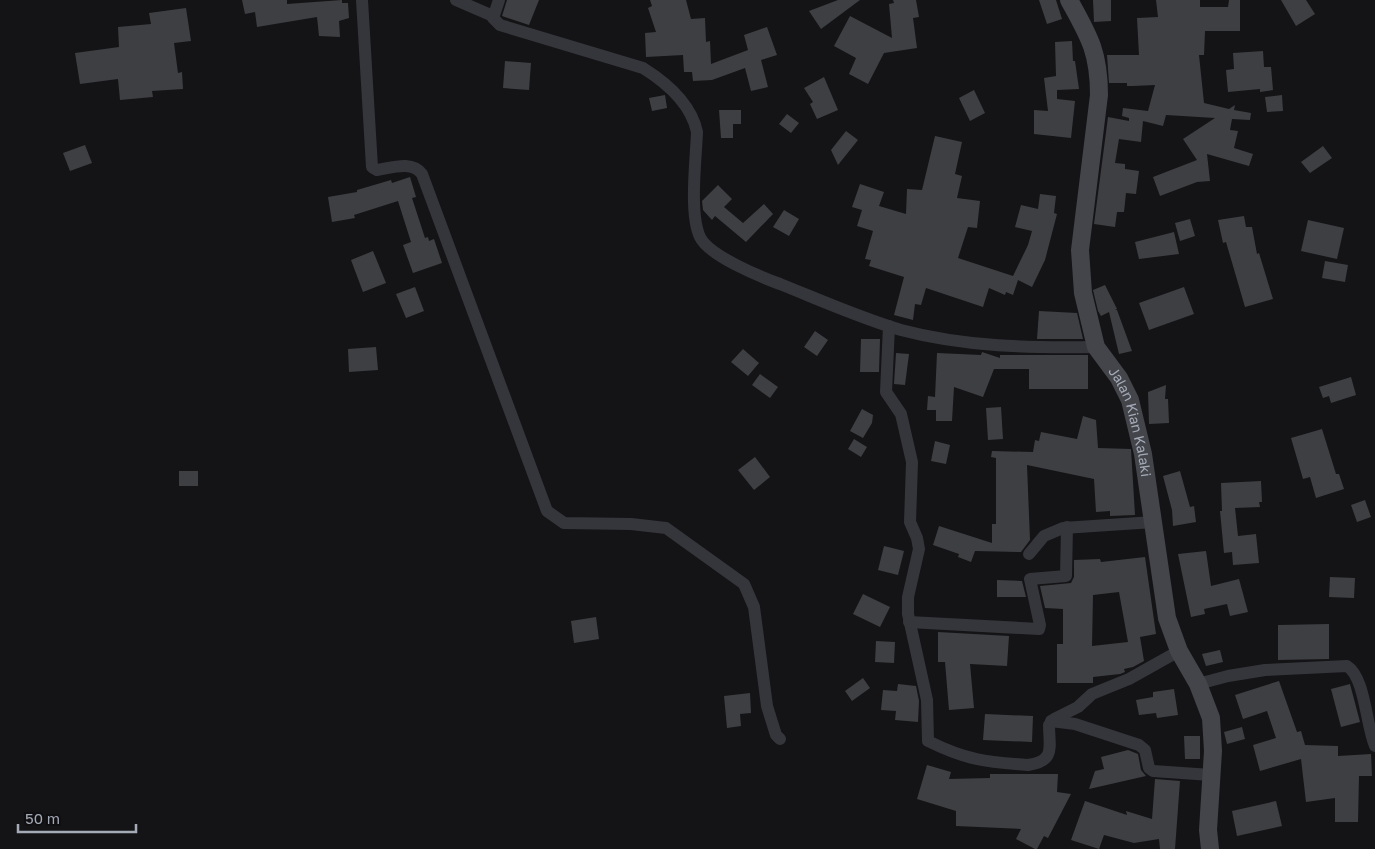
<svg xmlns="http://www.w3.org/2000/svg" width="1375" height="849" font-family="'Golos Text',sans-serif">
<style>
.building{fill:#3e3f43;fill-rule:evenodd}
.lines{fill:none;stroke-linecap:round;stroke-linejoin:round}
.street{stroke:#35363b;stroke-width:12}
.secondary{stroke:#43454b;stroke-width:18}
.labels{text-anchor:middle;stroke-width:4.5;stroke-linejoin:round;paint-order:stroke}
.street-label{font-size:14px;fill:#a5aab7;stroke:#0f0f11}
</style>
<rect width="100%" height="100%" fill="#141416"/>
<!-- building -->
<g class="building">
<polygon points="242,0 287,0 287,4 342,0 342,3 348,3 349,18 339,21 340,37 319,36 317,17 257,27 255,12 245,14"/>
<polygon points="507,0 539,0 529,25 502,16"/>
<polygon points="650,0 686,0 691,19 705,18 706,42 710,41 711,64 748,50 744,35 767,27 777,55 761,60 768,87 751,91 745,68 712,80 693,81 692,72 684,72 683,55 646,57 645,33 656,32 648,8 652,6"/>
<polygon points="838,0 860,0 821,29 809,11"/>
<polygon points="893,0 916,0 919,17 913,18 917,48 884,53 868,84 849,74 856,58 834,46 850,16 892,38 889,4 894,3"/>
<polygon points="1039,0 1056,0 1062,19 1047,24"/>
<polygon points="1093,0 1111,0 1111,21 1094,22"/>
<polygon points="1156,0 1200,0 1200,7 1228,7 1229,0 1240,0 1240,31 1205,31 1204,55 1199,55 1204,103 1229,109 1235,105 1234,110 1251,113 1250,120 1232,119 1230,130 1238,131 1234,148 1253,154 1249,166 1207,154 1210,181 1197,182 1160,196 1153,177 1197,160 1183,139 1215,118 1166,115 1163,126 1143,121 1141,142 1119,139 1115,163 1125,164 1125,169 1139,171 1136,194 1126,193 1124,212 1117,212 1115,227 1094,224 1108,117 1129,121 1129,118 1122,116 1123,108 1148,111 1155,85 1133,86 1127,86 1127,83 1109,83 1107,55 1139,55 1137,18 1158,17"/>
<polygon points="1281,0 1306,0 1315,14 1296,26"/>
<polygon points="186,8 191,41 174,43 178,73 182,72 183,89 152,91 153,97 120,100 118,79 80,84 75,53 119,47 118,27 151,24 149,13"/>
<polygon points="1072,41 1073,61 1075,61 1079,89 1057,90 1057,99 1075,101 1071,138 1034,134 1034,110 1048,111 1044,78 1056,76 1055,42"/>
<polygon points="1263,51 1264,67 1271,67 1273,90 1260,92 1260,89 1228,92 1226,70 1234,69 1233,53"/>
<polygon points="505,61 531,63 529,90 503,88"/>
<polygon points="824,77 838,110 817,119 810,104 813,102 804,88"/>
<polygon points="974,90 985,113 970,121 959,98"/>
<polygon points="665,95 667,108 652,111 649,98"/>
<polygon points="1282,95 1283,111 1267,112 1265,97"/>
<polygon points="719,110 741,110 741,124 733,124 733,138 721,138"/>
<polygon points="787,114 799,123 791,133 779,124"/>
<polygon points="846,131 858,140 838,165 831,150"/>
<polygon points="935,136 962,142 955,174 962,176 957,198 980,201 977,228 968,227 958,258 1013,276 1028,245 1032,231 1015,227 1021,205 1038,209 1040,194 1056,196 1054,213 1057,214 1045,260 1032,287 1018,280 1013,295 1006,292 1005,295 989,288 983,307 926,288 921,305 915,304 913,320 894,315 904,277 869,266 871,260 865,259 873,231 857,226 862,210 852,207 860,184 884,192 879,206 906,214 907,189 922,190"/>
<polygon points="85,145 92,163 70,171 63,153"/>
<polygon points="1323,146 1332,158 1310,173 1301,162"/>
<polygon points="410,177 416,197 412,198 425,238 428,237 429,241 434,239 442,263 413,273 403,245 411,242 398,201 354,215 355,218 332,222 328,197 357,192 357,190 391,180 392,183"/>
<polygon points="718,185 732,199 724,207 743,223 764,204 773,214 746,242 715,216 712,220 703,210 702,201"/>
<polygon points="784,210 799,219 789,236 773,227"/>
<polygon points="1244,216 1246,227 1252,227 1257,254 1259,253 1273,299 1245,307 1226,242 1223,243 1218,220"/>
<polygon points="1190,219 1195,236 1180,241 1175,223"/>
<polygon points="1308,220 1344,228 1337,259 1301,251"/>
<polygon points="1174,232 1179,254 1139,259 1135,242"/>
<polygon points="373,251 386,283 363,292 351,260"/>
<polygon points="1325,261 1348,265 1345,282 1322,278"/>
<polygon points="1105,285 1117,309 1115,310 1117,310 1132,351 1119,354 1109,312 1101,316 1098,311 1093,290"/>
<polygon points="415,287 424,311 406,318 396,294"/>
<polygon points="1184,287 1194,314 1149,330 1139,303"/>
<polygon points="1039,311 1077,313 1083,339 1037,339"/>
<polygon points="815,331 828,340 817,356 804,347"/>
<polygon points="861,339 880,339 879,372 860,372"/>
<polygon points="376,347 378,370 349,372 348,349"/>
<polygon points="743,349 759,363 748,376 731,362"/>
<polygon points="982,352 1000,358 1000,355 1088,355 1088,389 1029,389 1029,369 994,369 983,397 954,387 952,421 936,421 936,410 927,410 928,396 935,397 937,353 981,355"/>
<polygon points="896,353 909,354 905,385 894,384"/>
<polygon points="760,374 778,387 770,398 752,385"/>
<polygon points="1351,377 1356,395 1331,403 1329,396 1323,398 1319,387"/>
<polygon points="1166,385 1165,399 1168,399 1169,423 1149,424 1148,392"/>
<polygon points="1001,407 1003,439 988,440 986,408"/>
<polygon points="862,409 873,415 872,423 863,438 850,431"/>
<polygon points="1083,416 1096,420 1098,448 1131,449 1135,515 1110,516 1110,511 1096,512 1094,479 1027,465 1030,540 1021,552 975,551 971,562 958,557 959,554 933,545 939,526 992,543 992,524 996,524 996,458 991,457 992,451 1033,452 1035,440 1039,441 1041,432 1077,439"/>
<polygon points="1322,429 1336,474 1339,474 1344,489 1316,498 1310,477 1303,479 1291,438"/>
<polygon points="854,439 867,447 861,457 848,449"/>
<polygon points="935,441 950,445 946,464 931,461"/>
<polygon points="755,457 770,477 754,490 738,470"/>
<rect x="179" y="471" width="19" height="15"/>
<polygon points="1180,471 1190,507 1194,506 1196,522 1173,526 1172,510 1163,476"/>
<polygon points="1261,481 1262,502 1259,502 1260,507 1235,508 1238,536 1256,534 1259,563 1233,565 1232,552 1224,553 1220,511 1222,511 1221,483"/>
<polygon points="1365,500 1371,517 1357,522 1351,505"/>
<polygon points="884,546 904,551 898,575 878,570"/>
<polygon points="1206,551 1211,586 1239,579 1248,612 1230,616 1227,604 1204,609 1205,614 1191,617 1178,554"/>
<path d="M1145,557L1156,634L1140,637L1144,661L1133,667L1124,669L1125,672L1120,674L1093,677V683H1057V644H1063V609L1045,608L1040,586L1071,583L1074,577V560L1100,559L1101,562ZM1119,592L1128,642L1092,646L1093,595Z"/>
<polygon points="1330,577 1355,578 1354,598 1329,597"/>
<polygon points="997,580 1022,581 1026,597 997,597"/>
<polygon points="863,594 890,607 880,627 853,614"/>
<polygon points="596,617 599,639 574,643 571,621"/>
<polygon points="1329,624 1329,659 1278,660 1278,625"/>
<polygon points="938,632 1009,636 1007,666 970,664 974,708 949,710 945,662 938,662"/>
<polygon points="876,641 895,642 894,663 875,662"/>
<polygon points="1220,650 1223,662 1206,666 1202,654"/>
<polygon points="863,678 870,688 852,701 845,691"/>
<polygon points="1279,681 1297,732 1301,731 1305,745 1338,746 1338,756 1371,754 1372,776 1359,776 1358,822 1335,822 1335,798 1306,802 1301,759 1260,771 1253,745 1276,738 1267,711 1243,719 1235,695"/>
<polygon points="898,684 916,686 919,701 918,722 895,720 896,711 881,710 883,690 897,691"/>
<polygon points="1350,684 1360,722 1341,727 1331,689"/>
<polygon points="1174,689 1178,715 1157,718 1156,713 1139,715 1136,700 1153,697 1153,692"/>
<polygon points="750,693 751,713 740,714 741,726 727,728 724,696"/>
<polygon points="985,714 1033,716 1032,742 983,740"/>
<polygon points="1242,727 1245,739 1227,744 1224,732"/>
<polygon points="1184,736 1200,736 1200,759 1185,759"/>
<polygon points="1128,750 1138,754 1141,770 1146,776 1089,789 1095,771 1104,769 1101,757"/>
<polygon points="927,765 951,772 949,779 990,778 990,774 1058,774 1057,792 1071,794 1048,838 1044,836 1037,849 1035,849 1016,839 1021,829 956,826 956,811 917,799"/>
<polygon points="1155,779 1180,781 1175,849 1160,849 1159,839 1134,843 1104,835 1099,849 1071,840 1085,801 1127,815 1126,811 1152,819"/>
<polygon points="1276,801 1282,826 1237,836 1232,811"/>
</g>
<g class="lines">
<!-- street -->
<g class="street">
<path d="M362,0L372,167L377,170C391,168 412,160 422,174L547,511L564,523L631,524L666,528L744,584L754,607L767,706L776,735L780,739"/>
<polyline points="456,0 493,16"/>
<path d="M499,0L493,18L500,25L643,68C667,83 691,103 697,132C696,159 689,214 700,237C709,256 761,277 780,284C820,300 860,318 901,330C965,347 1031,348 1096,347"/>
<path d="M889,326L886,392L901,414L912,462L910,522L917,538L919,549L908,597V614L927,700L928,741C966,760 986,762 1028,765C1056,761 1049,747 1049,725L1054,719L1078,707L1092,694L1129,679L1179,651"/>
<polyline points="1029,554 1044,536 1063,528 1154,522"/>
<polyline points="909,622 1039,629 1040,625 1030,579 1066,576 1067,527"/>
<path d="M1198,684L1228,676L1265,670L1347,666C1365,677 1366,725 1375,746"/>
<polyline points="1051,721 1075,724 1139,745 1145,750 1149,768 1153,771 1211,775"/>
</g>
<!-- secondary -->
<path class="secondary" id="s1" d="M1069,0C1089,36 1099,52 1099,95L1080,250L1083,293L1096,347L1119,378L1130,400L1143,454L1167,618L1179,651L1198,684L1211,718L1213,751L1208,830L1210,849"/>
</g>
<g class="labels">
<!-- street labels -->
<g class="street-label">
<text dy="5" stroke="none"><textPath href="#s1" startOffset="440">Jalan Kian Kalaki</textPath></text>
</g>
</g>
<!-- scale -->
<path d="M18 824v8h118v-8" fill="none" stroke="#a5aab7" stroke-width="2.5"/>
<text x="25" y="824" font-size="15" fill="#a5aab7" stroke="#0f0f11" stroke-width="4" paint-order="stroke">50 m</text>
</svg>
